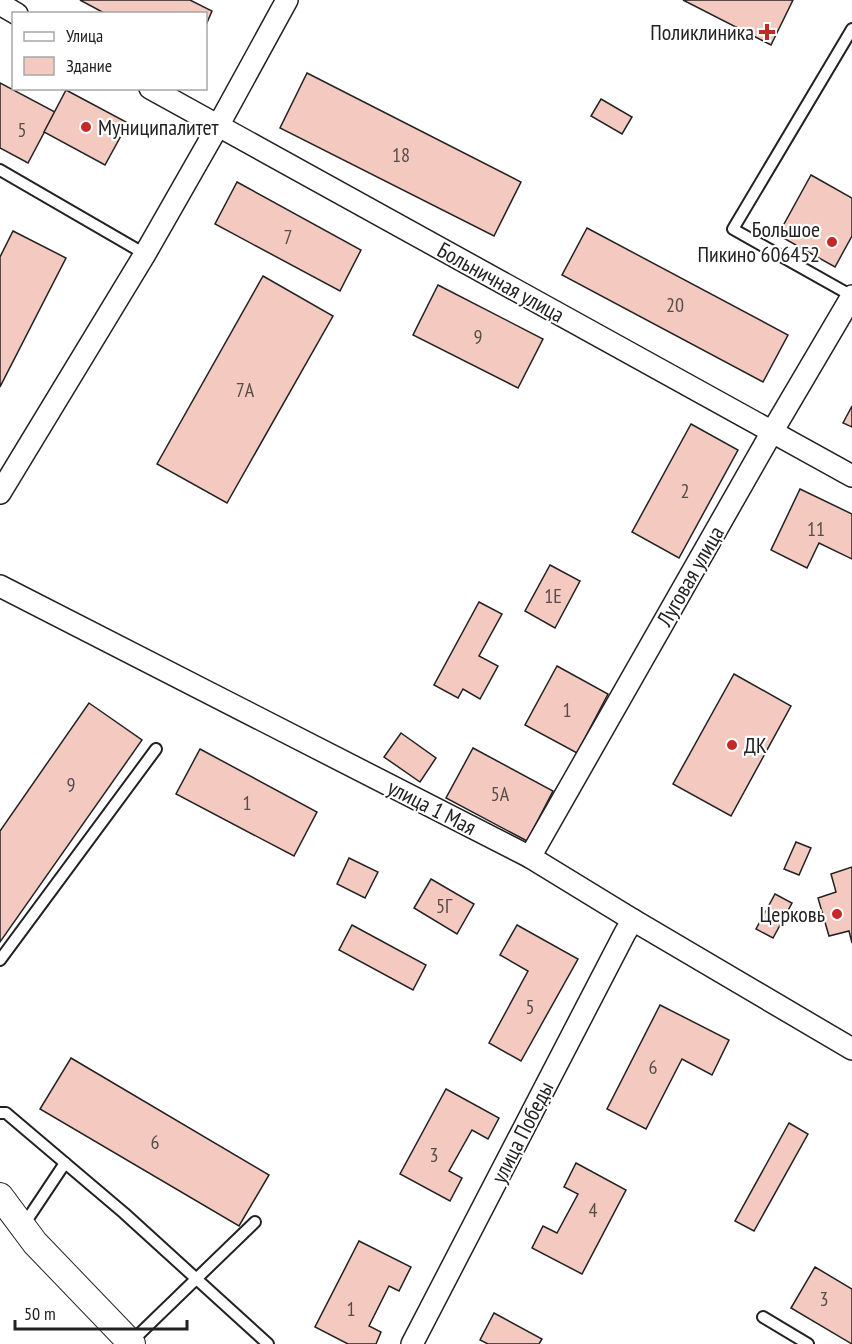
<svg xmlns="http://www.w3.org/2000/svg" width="852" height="1344" font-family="'PT Sans Narrow',sans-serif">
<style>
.building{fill:#f3c9c0;stroke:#222;stroke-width:1.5}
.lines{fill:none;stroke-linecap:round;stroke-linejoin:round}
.service-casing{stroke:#222;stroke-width:14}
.minor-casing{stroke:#222;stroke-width:24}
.tertiary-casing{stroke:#222;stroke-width:28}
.service{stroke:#fff;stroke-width:10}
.minor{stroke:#fff;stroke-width:21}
.tertiary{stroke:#fff;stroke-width:26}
.poi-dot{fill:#c62828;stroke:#fff;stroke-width:2}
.labels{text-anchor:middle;stroke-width:4.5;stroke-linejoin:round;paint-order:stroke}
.number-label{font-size:20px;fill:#564c4a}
.poi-label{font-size:22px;fill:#222;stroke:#fff;text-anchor:end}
.street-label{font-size:22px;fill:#222;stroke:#fff}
</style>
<rect width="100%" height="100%" fill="#fff"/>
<!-- building -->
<g class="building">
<polygon points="80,0 190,0 212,11 206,25 206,14 106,14"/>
<polygon points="683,0 793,0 771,45"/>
<polygon points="307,73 521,182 494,236 280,128"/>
<polygon points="0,83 55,112 28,163 0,148"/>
<polygon points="66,90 128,123 105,165 44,132"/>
<polygon points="601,99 632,117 622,134 591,116"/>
<polygon points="811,175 852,198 852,236 835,267 778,235"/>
<polygon points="237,182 361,250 340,291 215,224"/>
<polygon points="587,228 788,335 763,382 562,275"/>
<polygon points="13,231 66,258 0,387 0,257"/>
<polygon points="263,276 333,316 227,503 157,464"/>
<polygon points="438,285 543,339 518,388 413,335"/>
<polygon points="852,406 852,427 843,423"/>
<polygon points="691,424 738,450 679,558 632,532"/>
<polygon points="800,489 852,514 852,559 819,543 807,568 771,550"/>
<polygon points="550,565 580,581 555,628 525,611"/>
<polygon points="479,602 502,614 479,656 498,666 480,699 463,689 458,698 434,685"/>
<polygon points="557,666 608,694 577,753 525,725"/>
<polygon points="734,674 791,706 731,816 673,784"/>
<polygon points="89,703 142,740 0,942 0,831"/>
<polygon points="401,733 436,758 420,782 384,757"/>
<polygon points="473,748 553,791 527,841 446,798"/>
<polygon points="200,749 317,812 294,856 176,794"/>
<polygon points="796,842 811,848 799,875 784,869"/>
<polygon points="349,858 378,872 365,898 337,884"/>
<polygon points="852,867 852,943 849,931 829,936 818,898 836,892 831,874"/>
<polygon points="431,879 474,904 457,934 414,908"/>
<polygon points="775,894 792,903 773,938 756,929"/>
<polygon points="352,925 426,965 413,990 339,950"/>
<polygon points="517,925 578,959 521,1061 489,1043 528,971 500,955"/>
<polygon points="660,1005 729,1040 712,1075 682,1059 646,1129 607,1109"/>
<polygon points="71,1058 269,1175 239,1226 40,1109"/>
<polygon points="446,1089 499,1118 488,1139 472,1130 449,1171 462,1178 450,1201 400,1174"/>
<polygon points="789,1123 808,1134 754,1231 735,1221"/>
<polygon points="576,1163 626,1190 582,1274 532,1248 543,1226 557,1233 578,1194 564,1187"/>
<polygon points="359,1241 411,1267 399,1291 389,1286 369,1326 381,1332 376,1344 348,1344 315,1327"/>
<polygon points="815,1267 852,1289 852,1344 791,1308"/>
<polygon points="494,1313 542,1339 539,1344 488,1344 480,1340"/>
</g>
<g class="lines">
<defs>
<g id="service">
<polyline points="852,29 733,229 852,296"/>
<polyline points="0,170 145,254"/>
<polyline points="0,960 156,749"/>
<polyline points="0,1113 6,1113 124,1213 268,1344"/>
<polyline points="23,1226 65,1163"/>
<polyline points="763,1317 808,1344"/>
<polyline points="131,1342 255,1222"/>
</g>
<g id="minor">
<polyline points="0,4 17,14"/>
<polyline points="150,88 852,476"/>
<polyline points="0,493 145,254 218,126 287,0"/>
<polyline points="0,586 530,857 633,920 852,1049"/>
<polyline points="530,857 772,432 852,296"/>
<polyline points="412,1344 625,933 633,920"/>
</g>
<polyline id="tertiary" points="0,1196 35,1243 132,1344"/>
</defs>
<!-- service casing -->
<use href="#service" class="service-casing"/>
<!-- minor casing -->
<use href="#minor" class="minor-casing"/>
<!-- tertiary casing -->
<use href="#tertiary" class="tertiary-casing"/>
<!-- service -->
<use href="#service" class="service"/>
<!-- minor -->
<use href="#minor" class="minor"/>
<!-- tertiary -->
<use href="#tertiary" class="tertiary"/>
</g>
<!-- markers -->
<g class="poi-dot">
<path d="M764 23h6v6h6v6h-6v6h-6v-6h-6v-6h6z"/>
<circle cx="86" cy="127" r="6"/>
<circle cx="832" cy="242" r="6"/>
<circle cx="732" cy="745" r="6"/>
<circle cx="837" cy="914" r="6"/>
</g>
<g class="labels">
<!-- number labels -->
<g class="number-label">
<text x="22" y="137">5</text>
<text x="401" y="162">18</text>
<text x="288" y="244">7</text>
<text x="675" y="312">20</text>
<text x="478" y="344">9</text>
<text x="245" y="397">7А</text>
<text x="685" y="498">2</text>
<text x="816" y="536">11</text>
<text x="553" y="603">1Е</text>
<text x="567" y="717">1</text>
<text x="71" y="792">9</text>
<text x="500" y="801">5А</text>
<text x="247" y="810">1</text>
<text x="444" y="913">5Г</text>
<text x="530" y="1014">5</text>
<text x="653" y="1074">6</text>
<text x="155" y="1149">6</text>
<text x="434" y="1162">3</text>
<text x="593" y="1217">4</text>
<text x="824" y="1306">3</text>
<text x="351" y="1316">1</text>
</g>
<!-- poi labels -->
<g class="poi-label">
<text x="754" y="40">Поликлиника</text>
<text x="98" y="135" text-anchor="start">Муниципалитет</text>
<text x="820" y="237">Большое<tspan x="820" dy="25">Пикино 606452</tspan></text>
<text x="744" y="753" text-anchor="start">ДК</text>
<text x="825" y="922">Церковь</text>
</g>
<!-- street labels -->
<g class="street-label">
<text transform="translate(501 282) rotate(29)" y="8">Больничная улица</text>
<text transform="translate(690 576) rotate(-60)" y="8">Луговая улица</text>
<text transform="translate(432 807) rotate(27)" y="8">улица 1 Мая</text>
<text transform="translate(522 1132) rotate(-63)" y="8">улица Победы</text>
</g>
</g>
<!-- legend -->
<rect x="12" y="12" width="195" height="78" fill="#ffffff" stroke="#a7a7a7" stroke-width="1.5"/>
<rect x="24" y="32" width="30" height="9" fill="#ffffff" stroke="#a7a7a7" stroke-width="1.5"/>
<text x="66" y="42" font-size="18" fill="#222222">Улица</text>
<rect x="24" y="57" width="30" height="18" fill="#f3c9c0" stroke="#a7a7a7" stroke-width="1.5"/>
<text x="66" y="72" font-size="18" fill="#222222">Здание</text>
<!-- scale -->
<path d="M15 1320v9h172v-9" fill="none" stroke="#222222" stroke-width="3"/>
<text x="24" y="1320" font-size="18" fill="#222222" stroke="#ffffff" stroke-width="4.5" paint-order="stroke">50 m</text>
</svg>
